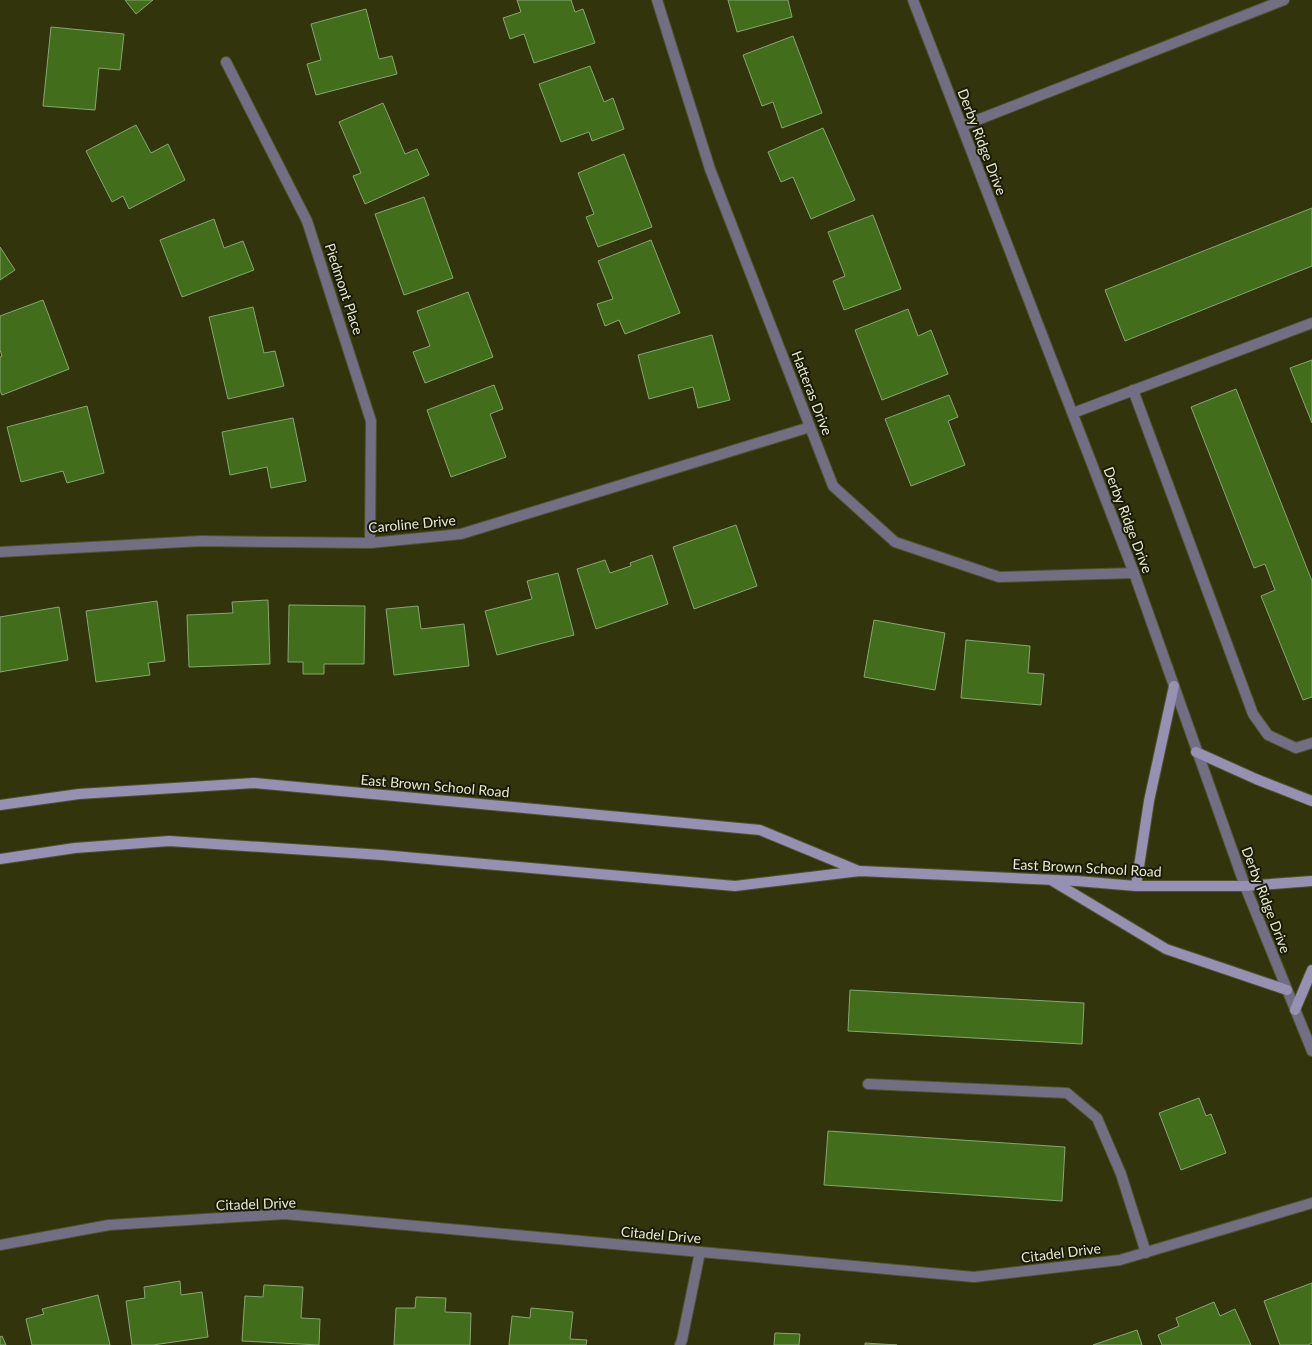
<svg xmlns="http://www.w3.org/2000/svg" width="1312" height="1345" font-family="Lato,sans-serif">
<style>
.building{fill:#426d1a;stroke:#88a575}
.lines{fill:none;stroke-linecap:round;stroke-linejoin:round}
.service-casing{stroke:#4f522b;stroke-width:12}
.minor-casing{stroke:#4f522b;stroke-width:12}
.tertiary-casing{stroke:#4f522b;stroke-width:12}
.secondary-casing{stroke:#4f522b;stroke-width:12}
.service{stroke:#726e84;stroke-width:10}
.minor{stroke:#726e84;stroke-width:10}
.tertiary{stroke:#726e84;stroke-width:10}
.secondary{stroke:#9690b2;stroke-width:10}
.labels{text-anchor:middle;stroke-width:4;stroke-linejoin:round;paint-order:stroke}
.street-label{font-size:14px;fill:#e6eace;stroke:#1a1b06}
</style>
<rect width="100%" height="100%" fill="#32350c"/>
<!-- building -->
<g class="building">
<polygon points="125,0 153,0 136,14"/>
<polygon points="517,0 571,0 575,12 583,9 595,43 534,63 524,34 510,39 503,18 521,12"/>
<polygon points="728,0 788,0 792,17 737,32"/>
<polygon points="366,9 379,59 392,56 397,74 316,95 307,64 321,60 311,24"/>
<polygon points="51,27 124,34 120,70 99,68 95,110 43,106"/>
<polygon points="793,36 822,113 782,128 773,102 762,106 743,55"/>
<polygon points="590,66 604,102 613,98 624,129 592,141 589,132 561,142 539,84"/>
<polygon points="383,103 405,154 417,149 429,175 365,204 353,176 361,173 339,122"/>
<polygon points="136,125 151,153 168,144 185,180 129,209 123,196 112,202 86,151"/>
<polygon points="823,128 855,200 811,219 793,177 781,182 768,152"/>
<polygon points="624,154 652,227 598,247 586,217 594,214 578,173"/>
<polygon points="424,197 453,278 404,295 375,214"/>
<polygon points="1312,208 1312,266 1125,341 1105,290"/>
<polygon points="873,215 901,289 844,310 833,281 845,276 828,232"/>
<polygon points="214,219 224,248 243,241 254,270 182,297 160,240"/>
<polygon points="651,240 680,313 625,334 619,320 605,326 597,304 613,299 598,261"/>
<polygon points="0,247 15,270 0,280"/>
<polygon points="468,292 493,357 425,383 413,352 430,346 417,311"/>
<polygon points="43,300 69,369 2,395 0,391 0,357 2,356 0,350 0,316"/>
<polygon points="253,307 264,353 275,351 284,386 228,399 209,317"/>
<polygon points="908,309 918,336 931,330 948,374 882,400 855,330"/>
<polygon points="712,335 730,400 698,408 693,387 649,399 638,355"/>
<polygon points="1312,360 1312,423 1290,368"/>
<polygon points="494,385 503,409 490,414 506,457 451,477 427,410"/>
<polygon points="1236,389 1312,581 1312,697 1303,700 1261,596 1275,590 1265,564 1254,568 1191,407"/>
<polygon points="949,395 958,417 948,421 965,465 911,486 885,419"/>
<polygon points="87,406 104,473 67,483 63,471 21,482 7,427"/>
<polygon points="293,418 306,481 271,488 267,467 230,475 222,432"/>
<polygon points="736,525 757,586 694,609 673,547"/>
<polygon points="652,555 668,604 596,629 577,569 605,560 610,573 631,566 630,563"/>
<polygon points="558,573 574,635 497,655 485,611 532,599 527,581"/>
<polygon points="268,600 270,664 189,667 187,615 233,613 232,602"/>
<polygon points="157,601 165,661 148,663 150,675 96,682 86,611"/>
<polygon points="289,605 365,606 364,664 324,664 324,674 303,674 303,662 288,662"/>
<polygon points="418,606 421,629 464,624 469,666 394,675 386,609"/>
<polygon points="59,607 68,660 0,672 0,617"/>
<polygon points="874,620 945,633 935,690 864,677"/>
<polygon points="966,640 1030,646 1028,673 1044,674 1041,705 961,698"/>
<polygon points="850,990 1084,1003 1082,1044 848,1031"/>
<polygon points="1199,1098 1206,1116 1211,1114 1226,1153 1181,1170 1159,1113"/>
<polygon points="828,1131 1065,1147 1062,1201 824,1185"/>
<polygon points="180,1281 181,1295 202,1292 208,1337 153,1345 132,1345 126,1301 145,1298 144,1287"/>
<polygon points="1312,1283 1312,1343 1308,1345 1280,1345 1264,1301"/>
<polygon points="264,1285 303,1287 301,1318 320,1319 319,1345 242,1341 245,1296 263,1297"/>
<polygon points="98,1295 110,1345 32,1345 26,1319 44,1314 42,1309"/>
<polygon points="416,1297 446,1298 445,1312 471,1313 470,1345 394,1345 396,1308 415,1308"/>
<polygon points="1214,1302 1220,1316 1235,1309 1251,1345 1162,1345 1158,1335 1179,1326 1176,1318"/>
<polygon points="531,1308 573,1312 570,1339 587,1340 586,1345 509,1345 512,1316 530,1318"/>
<polygon points="1137,1330 1142,1345 1093,1345"/>
<polygon points="775,1333 800,1334 799,1345 774,1345"/>
<polygon points="2,1336 6,1345 0,1345 0,1337"/>
<polygon points="865,1343 897,1345 865,1345"/>
</g>
<g class="lines">
<defs>
<polyline id="service" points="868,1084 1067,1093 1097,1118 1121,1174 1146,1253"/>
<g id="minor">
<polyline points="657,0 710,169 833,486 895,542 999,577 1134,573"/>
<polyline points="226,62 307,221 371,421 370,543"/>
<polyline points="962,126 1284,0"/>
<polyline points="1133,390 1253,714 1268,735 1296,748 1312,743"/>
<polyline points="1073,413 1312,323"/>
<polyline points="0,552 201,541 370,543 461,534 810,427"/>
<polyline points="1245,886 1312,1051"/>
<polyline points="0,1245 109,1225 285,1214 974,1277 1120,1260 1312,1203"/>
<polyline points="680,1345 682,1340 700,1252"/>
</g>
<polyline id="tertiary" points="913,0 1134,573 1245,886"/>
<g id="secondary">
<polyline points="1196,752 1256,779 1312,801"/>
<polyline points="0,805 79,794 254,783 760,830 859,871"/>
<polyline points="0,859 75,848 169,841 382,855 735,886 860,871 1077,881 1136,886 1245,886 1312,881"/>
<polyline points="1051,880 1166,949 1287,990"/>
<polyline points="1136,886 1149,801 1174,686"/>
<polyline points="1295,1010 1312,970"/>
</g>
</defs>
<!-- service casing -->
<use href="#service" class="service-casing"/>
<!-- minor casing -->
<use href="#minor" class="minor-casing"/>
<!-- tertiary casing -->
<use href="#tertiary" class="tertiary-casing"/>
<!-- secondary casing -->
<use href="#secondary" class="secondary-casing"/>
<!-- service -->
<use href="#service" class="service"/>
<!-- minor -->
<use href="#minor" class="minor"/>
<!-- tertiary -->
<use href="#tertiary" class="tertiary"/>
<!-- secondary -->
<use href="#secondary" class="secondary"/>
</g>
<g class="labels">
<!-- street labels -->
<g class="street-label">
<text transform="translate(982 142) rotate(69)" y="5">Derby Ridge Drive</text>
<text transform="translate(344 289) rotate(72)" y="5">Piedmont Place</text>
<text transform="translate(812 393) rotate(69)" y="5">Hatteras Drive</text>
<text transform="translate(1128 520) rotate(69)" y="5">Derby Ridge Drive</text>
<text transform="translate(412 524) rotate(-5)" y="5">Caroline Drive</text>
<text transform="translate(435 786) rotate(5)" y="5">East Brown School Road</text>
<text transform="translate(1087 868) rotate(3)" y="5">East Brown School Road</text>
<text transform="translate(1266 900) rotate(69)" y="5">Derby Ridge Drive</text>
<text transform="translate(256 1204) rotate(-2)" y="5">Citadel Drive</text>
<text transform="translate(661 1235) rotate(5)" y="5">Citadel Drive</text>
<text transform="translate(1061 1253) rotate(-7)" y="5">Citadel Drive</text>
</g>
</g>
</svg>
